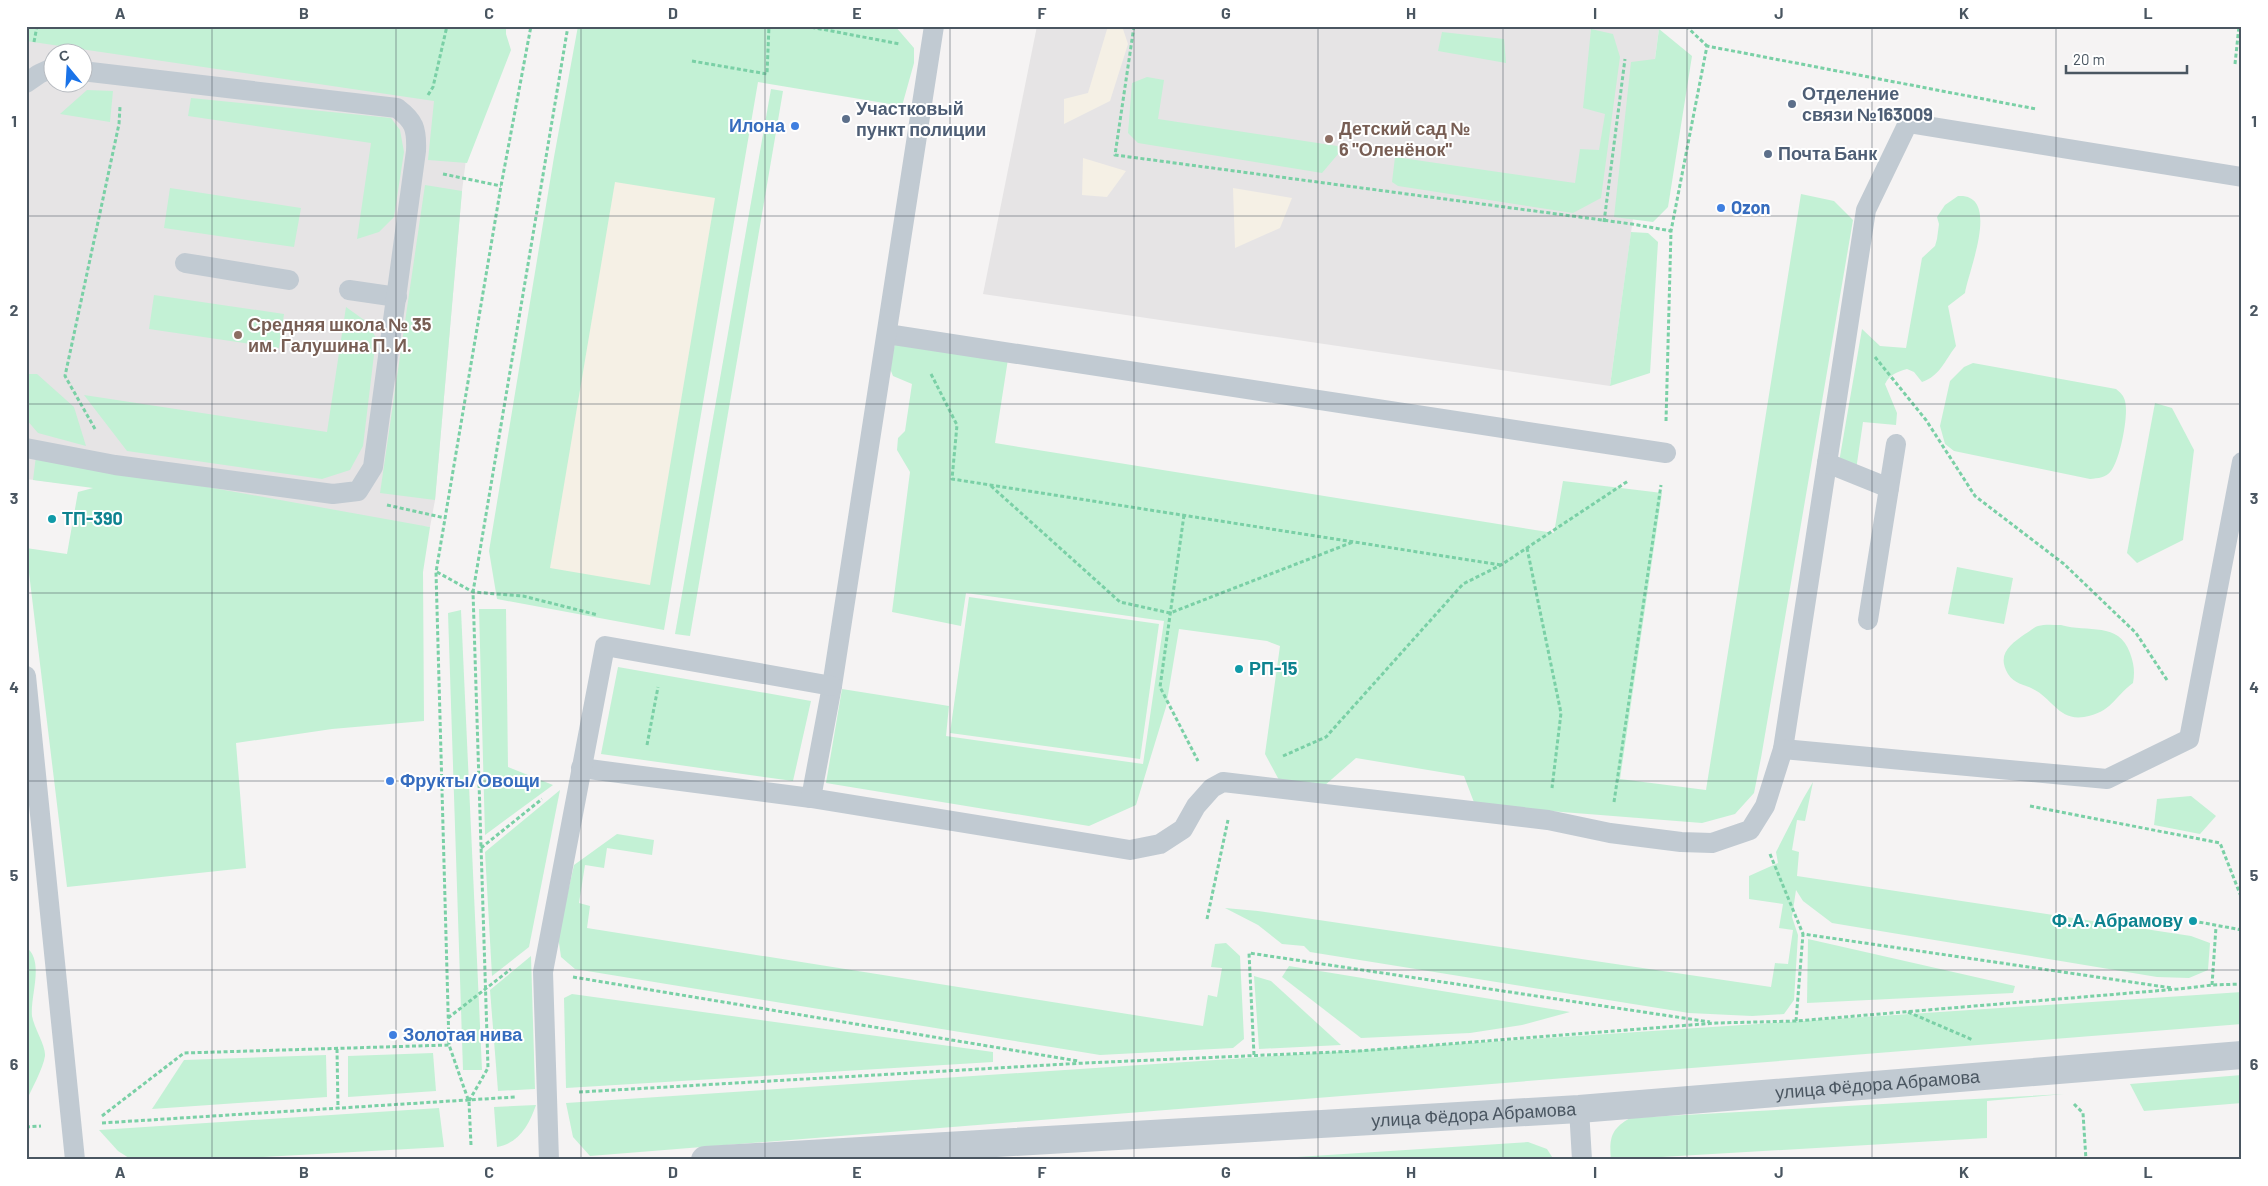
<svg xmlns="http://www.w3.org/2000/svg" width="2268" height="1186" font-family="Barlow,sans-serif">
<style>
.education{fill:#e6e4e5;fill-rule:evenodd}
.green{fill:#c3f1d5}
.sand{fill:#f5f0e5}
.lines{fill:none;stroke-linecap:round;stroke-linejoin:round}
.path{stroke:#7ad0a6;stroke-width:3;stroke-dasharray:4 2.5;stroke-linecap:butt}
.service{stroke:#c1cad2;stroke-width:20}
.minor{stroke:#c1cad2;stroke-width:28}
.grid{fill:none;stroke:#4a5661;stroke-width:1;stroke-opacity:0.55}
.service-dot{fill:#5c6f8a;stroke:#fff;stroke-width:2}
.shop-dot{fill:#3f7fe0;stroke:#fff;stroke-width:2}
.education-dot{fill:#8d6e63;stroke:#fff;stroke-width:2}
.culture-dot{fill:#0f9aa8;stroke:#fff;stroke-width:2}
.labels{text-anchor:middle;stroke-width:4;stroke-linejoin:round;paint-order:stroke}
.service-label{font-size:18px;font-weight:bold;fill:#4e5e75;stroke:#fff;text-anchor:start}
.shop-label{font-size:18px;font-weight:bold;fill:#366cbe;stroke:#fff;text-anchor:start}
.education-label{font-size:18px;font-weight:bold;fill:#785e54;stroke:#fff;text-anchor:start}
.culture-label{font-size:18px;font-weight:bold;fill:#0d838f;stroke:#fff;text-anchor:start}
.street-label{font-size:18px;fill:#4a5661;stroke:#fff}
.neatline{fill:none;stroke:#4a5661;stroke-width:2}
.grid-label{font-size:16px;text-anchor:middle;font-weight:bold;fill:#4a5661}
</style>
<rect width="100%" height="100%" fill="#f5f3f3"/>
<!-- education -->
<g class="education">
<path d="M26,26L475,88L462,191L435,500L430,527L26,479ZM52,52H82V82H52Z"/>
<polygon points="1037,26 1648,26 1659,29 1610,386 983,294"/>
</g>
<!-- green -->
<g class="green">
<polygon points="26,26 506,26 506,34 511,50 467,163 428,160 434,101 26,41"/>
<polygon points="578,26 895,26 914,48 914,63 902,106 758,82 664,630 497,599 489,551 554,157"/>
<polygon points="1591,29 1613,34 1620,57 1601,198 1573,213 1398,186 1392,182 1395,157 1575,183 1580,149 1599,150 1605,114 1583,108"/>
<polygon points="1659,29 1692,56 1668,207 1653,222 1614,217 1631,62 1655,59"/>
<polygon points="1442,32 1504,39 1506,63 1438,51"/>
<polygon points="1147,77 1164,80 1158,119 1344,147 1322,173 1138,143 1128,133 1132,83"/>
<polygon points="771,89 783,91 690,636 675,634"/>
<polygon points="87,90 113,91 110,122 60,114"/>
<polygon points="191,98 391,118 400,130 404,152 394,217 379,232 357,239 371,143 188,116"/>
<polygon points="425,185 462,191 435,500 380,493"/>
<polygon points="170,188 301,208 294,247 164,228"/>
<polygon points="1801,194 1834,201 1853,220 1761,758 1754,793 1735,814 1702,823 1475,805 1464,776 1356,758 1324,786 1279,780 1265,754 1280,646 1267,641 1179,629 1166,707 1136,805 1089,826 826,783 842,689 949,706 946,736 1143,764 1164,621 966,593 961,626 892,612 910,472 897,450 898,438 905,431 912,384 893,376 889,366 896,341 1008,359 995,443 1554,533 1563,481 1662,493 1620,779 1706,790"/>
<path d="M1958,196C2002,193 1968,272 1965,293L1948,306L1956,346C1945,360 1940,376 1922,382L1914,372L1907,369C1897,372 1890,374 1885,384L1897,413L1896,425L1863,422L1856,470L1838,468L1862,329L1880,346L1906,348L1922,258L1935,246L1937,239L1939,224L1937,217L1945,205Z"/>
<polygon points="1631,232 1648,233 1658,242 1650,373 1610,386"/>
<polygon points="154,295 284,314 279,348 149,329"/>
<polygon points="346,307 367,322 376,338 363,446 350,470 322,479 127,451 84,395 327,432"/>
<path d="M1973,363L2116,389C2120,392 2124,396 2125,401C2129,415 2120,460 2111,471C2106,478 2098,478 2090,479L1954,451L1945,444L1940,426L1950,381L1964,367Z"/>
<polygon points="26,374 37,374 74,407 86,446 38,433 26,419"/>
<polygon points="2155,403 2172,408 2194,450 2183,540 2137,563 2127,553"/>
<polygon points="36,456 430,527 423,572 424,721 332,729 236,743 246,868 67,887 26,548 67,554 78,492 93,488 33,480"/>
<polygon points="1957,567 2013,578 2004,624 1948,614"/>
<polygon points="969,597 1159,624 1140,759 950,733"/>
<polygon points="479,609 506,609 508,767 553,785 485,835"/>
<polygon points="461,610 482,1070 463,1070 448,613"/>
<path d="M2061,625C2088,633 2119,621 2130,653C2134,664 2135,672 2133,683C2113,698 2112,712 2084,717C2059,721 2052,698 2033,689C2024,684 2014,684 2008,674C1996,654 2011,644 2025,634C2029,632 2034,627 2038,626C2045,624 2054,625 2061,625Z"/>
<polygon points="618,667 811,701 793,781 601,754"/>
<polygon points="1813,782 1805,821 1797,820 1792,850 1799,852 1797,876 2191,936 2210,943 2208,970 2189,978 2157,977 1832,923 1803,901 1796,890 1792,917 1798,935 1794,1000 1784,1014 1752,1016 1689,1013 1310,952 1304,946 1282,944 1258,925 1225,908 1258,911 1771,987 1775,963 1788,964 1793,930 1779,928 1783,904 1749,899 1749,876 1778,863 1776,852 1803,799"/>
<polygon points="560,790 529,947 492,976 485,852"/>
<polygon points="2191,796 2216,816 2200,834 2154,825 2157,799"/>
<polygon points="617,834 654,840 652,855 607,848 604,868 585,865 579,903 590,906 587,928 1203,1026 1208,995 1217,997 1222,968 1211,967 1215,944 1226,943 1240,956 1244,1039 1233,1048 1100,1055 575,969 561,957 558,936 574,865"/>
<polygon points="1808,939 2015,986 2013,993 1807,1003"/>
<path d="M26,947C45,961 30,995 32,1016C34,1028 46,1046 45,1056C43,1069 31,1090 26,1102Z"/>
<polygon points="531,956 535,1089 498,1091 490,990"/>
<polygon points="1289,966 1570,1012 1522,1025 1470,1033 1361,1038 1282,977"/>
<polygon points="1254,976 1271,981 1341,1045 1259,1049"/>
<polygon points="2242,992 2242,1024 590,1156 573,1137 566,1103"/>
<polygon points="572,994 993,1052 993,1062 566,1088 564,998"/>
<polygon points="433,1053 436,1091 348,1097 348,1056"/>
<polygon points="326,1055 327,1097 152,1109 184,1060"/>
<polygon points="2242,1075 2242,1103 2144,1111 2130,1084"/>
<path d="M2064,1094L1987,1101V1138L1611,1160C1609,1138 1611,1129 1630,1118Z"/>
<path d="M536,1105C529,1125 519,1143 497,1147L494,1107Z"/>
<polygon points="439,1108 444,1147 206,1160 132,1160 118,1151 99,1130"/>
<polygon points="1528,1142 1547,1149 1554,1160 1251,1160"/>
</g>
<!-- sand -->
<g class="sand">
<polygon points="1108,26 1122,26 1128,44 1110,101 1064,124 1064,99 1088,93"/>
<polygon points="1083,158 1126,171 1107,197 1082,195"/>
<polygon points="615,182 715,198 650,585 550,568"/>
<polygon points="1233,188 1292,198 1280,228 1235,248"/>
</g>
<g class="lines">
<!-- path -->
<g class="path">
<polyline points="805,26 900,44"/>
<polyline points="1134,26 1115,155 1632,224 1671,231"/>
<polyline points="1686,26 1707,46"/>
<polyline points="34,42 37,26"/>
<polyline points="692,61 767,74 769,26"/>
<polyline points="2235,64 2239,26"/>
<polyline points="428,95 433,87 447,26"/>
<polyline points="443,174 501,186"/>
<polyline points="1604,222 1625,59"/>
<polyline points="1875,357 1926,420 1975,496 2064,564 2136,633 2167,680"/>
<polyline points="931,374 957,425 952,479 1501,565"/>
<polyline points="1666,421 1671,231 1707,46 2036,109"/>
<polyline points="95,429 65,376 119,124 120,107"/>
<polyline points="991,486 1120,602 1170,613 1353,542"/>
<polyline points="387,505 445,518"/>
<polyline points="1184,515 1160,687 1198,761"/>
<polyline points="1527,548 1561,713 1552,788"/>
<polyline points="437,572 473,592 523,596 598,615"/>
<polyline points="647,745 658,687"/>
<polyline points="1283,756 1326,737 1463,584 1501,565 1628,481"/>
<polyline points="1614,802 1661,485"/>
<polyline points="2030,806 2220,843 2242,899"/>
<polyline points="481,848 542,799"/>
<polyline points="1770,854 1803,934"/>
<polyline points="1207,919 1228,820"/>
<polyline points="2193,921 2242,930"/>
<polyline points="573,977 1078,1061"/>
<polyline points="2212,985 2216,927"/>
<polyline points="1908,1012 1973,1040"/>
<polyline points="448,1018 511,969"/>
<polyline points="1796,1021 1803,934 2172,988"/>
<polyline points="337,1049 338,1109"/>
<polyline points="1254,1055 1249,953 1710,1022"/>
<polyline points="579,1092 1085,1063 1358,1051 1716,1023 1796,1021 2178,989 2212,985 2242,984"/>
<polyline points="469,1101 488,1068 473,592 568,26"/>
<polyline points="2074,1104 2083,1113 2086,1160"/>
<polyline points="102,1116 184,1053 449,1045"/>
<polyline points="102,1123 515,1097"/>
<polyline points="26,1127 41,1126"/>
<polyline points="471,1145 469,1102 449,1045 436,572 501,186 531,26"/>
</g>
<!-- service -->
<g class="service">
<polyline points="26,83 39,74 52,68"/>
<polyline points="2242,177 1908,123 1866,210 1783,749 2107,779 2189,739 2242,462"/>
<polyline points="185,263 289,280"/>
<polyline points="349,290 397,297"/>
<polyline points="887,334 1666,453"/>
<path d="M26,448L115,465L333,494L358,491L373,467L416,151C417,128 414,121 397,108L82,71"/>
<polyline points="1827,463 1889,488"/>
<polyline points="1868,620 1896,444"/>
<polyline points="26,676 75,1160"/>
<polyline points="581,768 811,798 1130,850 1160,844 1183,829 1196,806 1212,788 1223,782 1548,820 1610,833 1681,842 1712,843 1750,830 1765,806 1783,749"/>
<polyline points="811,798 832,686 934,26"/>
<polyline points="1579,1109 1582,1160"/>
<polyline points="549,1160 543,972 605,646 832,686"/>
</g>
<!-- minor -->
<path class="minor" id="s1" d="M705,1160L1579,1109L2242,1055"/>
</g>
<!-- grid -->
<path class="grid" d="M212,26V1160M396,26V1160M581,26V1160M765,26V1160M950,26V1160M1134,26V1160M1318,26V1160M1503,26V1160M1687,26V1160M1872,26V1160M2056,26V1160M26,216H2242M26,404H2242M26,593H2242M26,781H2242M26,970H2242"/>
<!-- markers -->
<g class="service-dot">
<circle cx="1792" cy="104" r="5"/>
<circle cx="846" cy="119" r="5"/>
<circle cx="1768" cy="154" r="5"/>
</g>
<g class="shop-dot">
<circle cx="795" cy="126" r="5"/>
<circle cx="1721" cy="208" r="5"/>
<circle cx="390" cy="781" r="5"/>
<circle cx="393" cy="1035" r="5"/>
</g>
<g class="education-dot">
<circle cx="1329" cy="139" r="5"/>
<circle cx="238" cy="335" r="5"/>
</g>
<g class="culture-dot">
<circle cx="52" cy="519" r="5"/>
<circle cx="1239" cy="669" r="5"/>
<circle cx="2193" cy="921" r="5"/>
</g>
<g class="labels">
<!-- service labels -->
<g class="service-label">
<text x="1802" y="100">Отделение<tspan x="1802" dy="21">связи №163009</tspan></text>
<text x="856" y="115">Участковый<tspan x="856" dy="21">пункт полиции</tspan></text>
<text x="1778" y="160">Почта Банк</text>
</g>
<!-- shop labels -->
<g class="shop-label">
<text x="785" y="132" text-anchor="end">Илона</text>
<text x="1731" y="214">Ozon</text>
<text x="400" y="787">Фрукты/Овощи</text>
<text x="403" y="1041">Золотая нива</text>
</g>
<!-- education labels -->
<g class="education-label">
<text x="1339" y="135">Детский сад №<tspan x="1339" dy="21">6 "Оленёнок"</tspan></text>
<text x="248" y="331">Средняя школа № 35<tspan x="248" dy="21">им. Галушина П. И.</tspan></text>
</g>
<!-- culture labels -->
<g class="culture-label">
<text x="62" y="525">ТП-390</text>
<text x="1249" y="675">РП-15</text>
<text x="2183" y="927" text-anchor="end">Ф.А. Абрамову</text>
</g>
<!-- street labels -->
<g class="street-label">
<text dy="6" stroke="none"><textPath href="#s1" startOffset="1175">улица Фёдора Абрамова</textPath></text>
<text dy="6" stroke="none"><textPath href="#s1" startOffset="770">улица Фёдора Абрамова</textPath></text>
</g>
</g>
<!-- border -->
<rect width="2268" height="1186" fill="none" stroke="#ffffff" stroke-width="55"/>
<!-- north arrow -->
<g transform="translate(68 68) rotate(342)"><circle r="24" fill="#ffffff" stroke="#b7bbc0"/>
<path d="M0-4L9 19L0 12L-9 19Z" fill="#1a73e8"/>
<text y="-8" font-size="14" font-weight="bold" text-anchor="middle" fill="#4a5661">С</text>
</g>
<!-- scale -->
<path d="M2066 65v8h121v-8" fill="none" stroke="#4a5661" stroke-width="2.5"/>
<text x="2073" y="65" font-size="15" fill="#4a5661" stroke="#ffffff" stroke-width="4" paint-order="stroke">20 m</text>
<rect x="28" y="28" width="2212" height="1130" class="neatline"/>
<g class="grid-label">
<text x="120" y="19">A</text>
<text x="304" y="19">B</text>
<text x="489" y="19">C</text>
<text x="673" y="19">D</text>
<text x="857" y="19">E</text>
<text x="1042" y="19">F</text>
<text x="1226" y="19">G</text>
<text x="1411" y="19">H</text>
<text x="1595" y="19">I</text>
<text x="1779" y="19">J</text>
<text x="1964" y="19">K</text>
<text x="2148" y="19">L</text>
<text x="14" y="127">1</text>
<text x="2254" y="127">1</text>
<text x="14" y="316">2</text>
<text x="2254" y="316">2</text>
<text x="14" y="504">3</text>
<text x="2254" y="504">3</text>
<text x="14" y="693">4</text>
<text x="2254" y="693">4</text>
<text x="14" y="881">5</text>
<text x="2254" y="881">5</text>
<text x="14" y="1070">6</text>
<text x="2254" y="1070">6</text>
<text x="120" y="1178">A</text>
<text x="304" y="1178">B</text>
<text x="489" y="1178">C</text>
<text x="673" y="1178">D</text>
<text x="857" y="1178">E</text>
<text x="1042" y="1178">F</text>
<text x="1226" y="1178">G</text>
<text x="1411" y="1178">H</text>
<text x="1595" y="1178">I</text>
<text x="1779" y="1178">J</text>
<text x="1964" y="1178">K</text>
<text x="2148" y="1178">L</text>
</g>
</svg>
